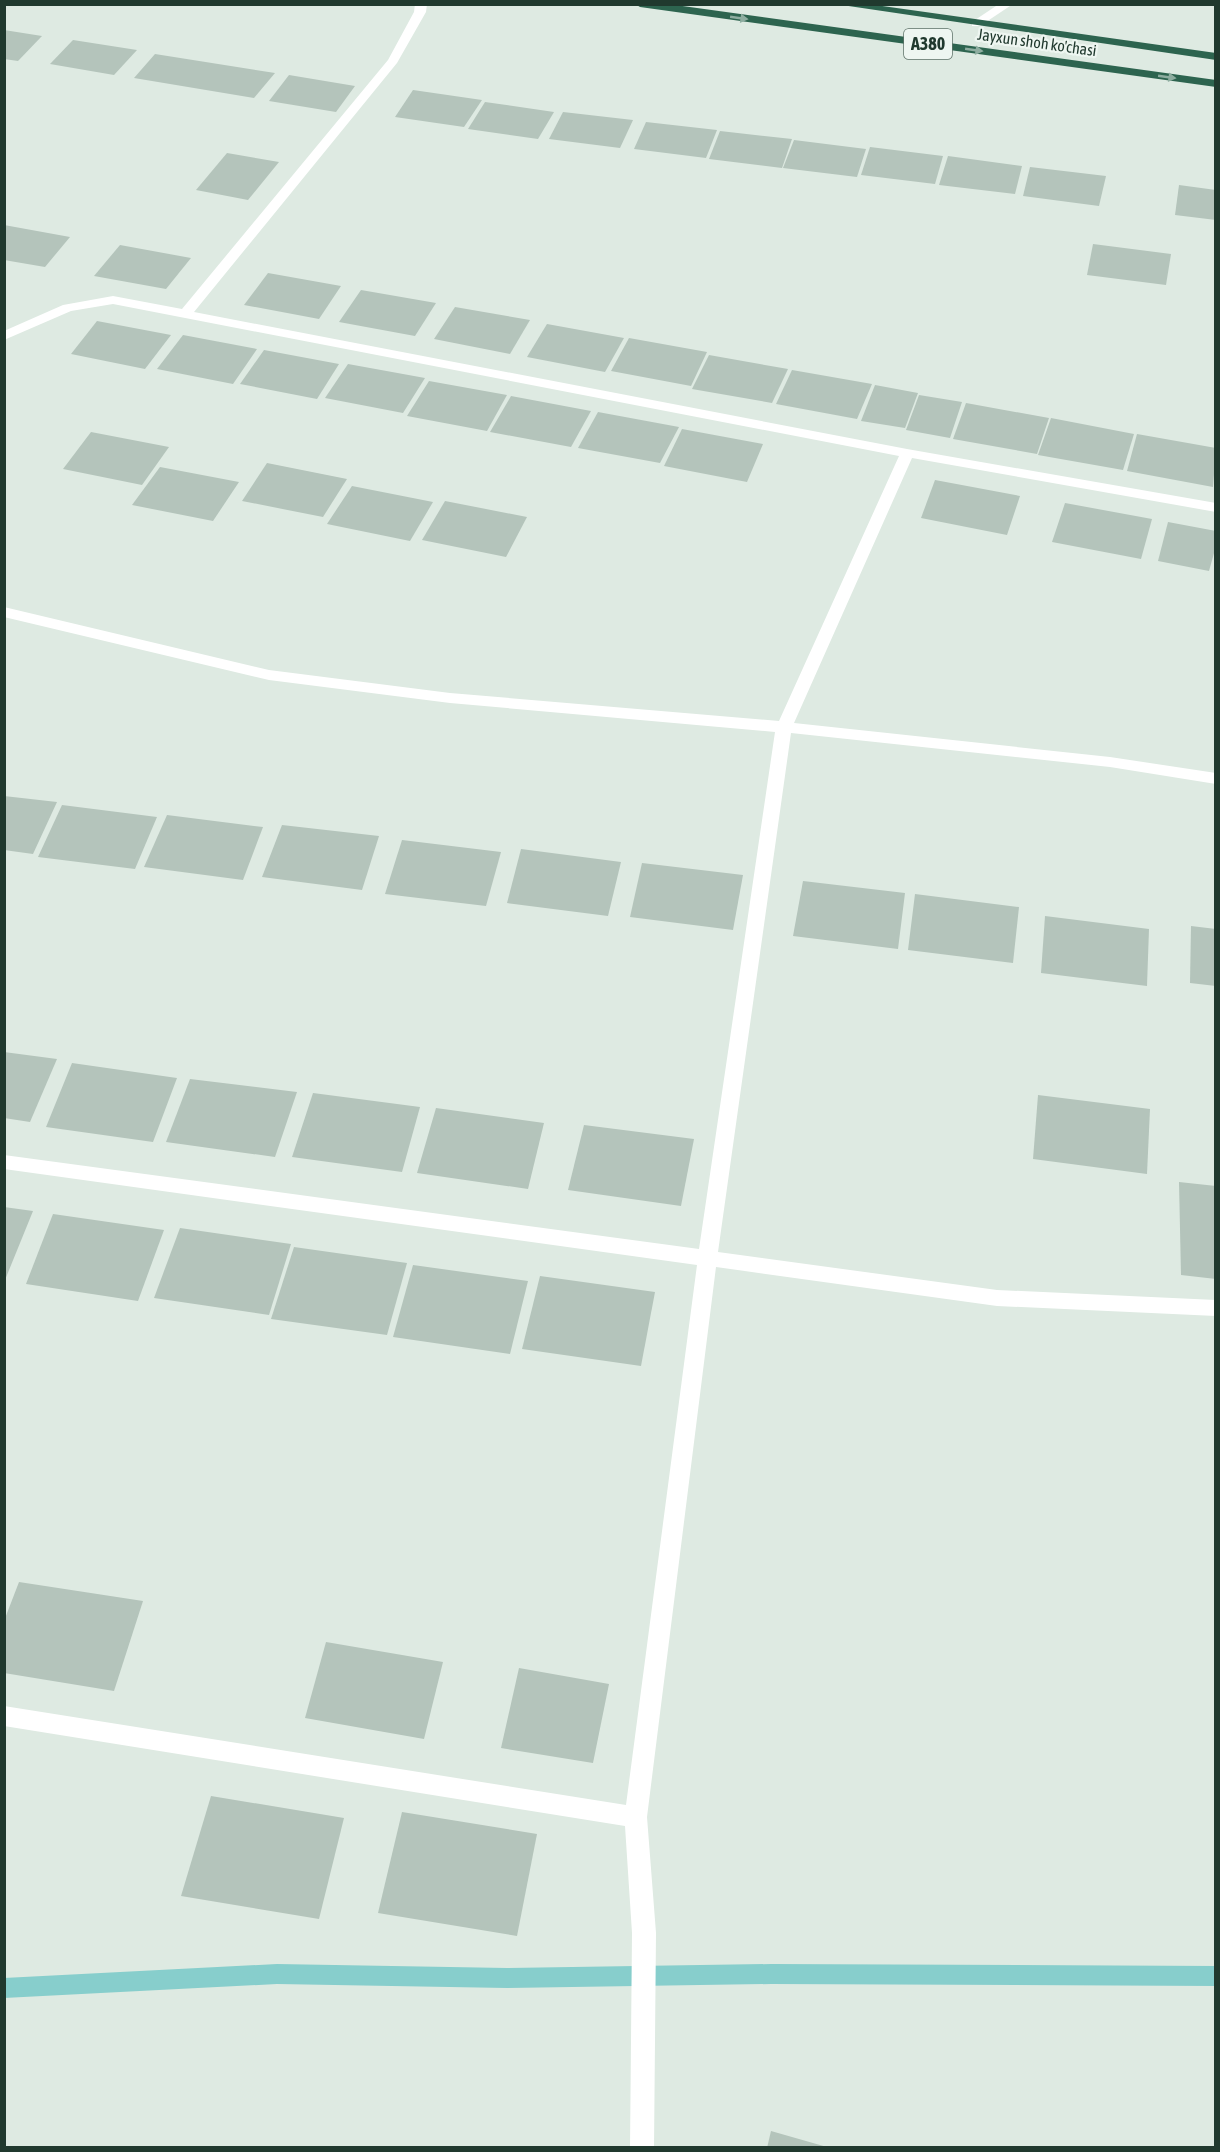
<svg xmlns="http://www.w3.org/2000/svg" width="1220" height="2152" font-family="'Asap Condensed',sans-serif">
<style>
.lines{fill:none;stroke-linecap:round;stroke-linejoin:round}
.stream{fill:#87cecc;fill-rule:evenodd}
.building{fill:#b4c4bb}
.street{fill:#fff;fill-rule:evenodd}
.highway{fill:#2d644f;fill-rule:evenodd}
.oneway{fill:#8eada0}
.labels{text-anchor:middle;stroke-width:4.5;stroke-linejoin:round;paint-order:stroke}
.far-street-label{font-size:16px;fill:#20392e;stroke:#eef6f1}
.shield{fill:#eef6f1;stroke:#5e7268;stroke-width:1.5}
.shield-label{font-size:18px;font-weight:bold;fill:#20392e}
</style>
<rect width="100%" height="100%" fill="#deeae2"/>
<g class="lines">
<!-- stream -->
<polygon class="stream" points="277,1964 507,1968 771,1964 1216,1966 1216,1986 771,1984 507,1988 277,1984 4,1998 4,1978"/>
</g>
<!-- building -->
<g class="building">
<polygon points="4,30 42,36 18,61 4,59"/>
<polygon points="73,40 137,50 114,75 50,64"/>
<polygon points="155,54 275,73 254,98 134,78"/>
<polygon points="289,75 355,86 336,112 269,101"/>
<polygon points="413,90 482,100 464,127 395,117"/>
<polygon points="485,102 554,112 538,139 468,129"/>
<polygon points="563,112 633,120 620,148 549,139"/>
<polygon points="646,122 717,130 706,158 634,149"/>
<polygon points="720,131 792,139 782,168 709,159"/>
<polygon points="794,140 866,149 857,177 783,168"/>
<polygon points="870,147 943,156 935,184 861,175"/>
<polygon points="227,153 279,162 248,200 196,190"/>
<polygon points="948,156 1022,166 1015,194 939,185"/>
<polygon points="1030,167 1106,176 1099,206 1023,196"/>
<polygon points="1179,185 1216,190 1216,220 1175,215"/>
<polygon points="4,225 70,237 45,267 4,260"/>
<polygon points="1093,244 1171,254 1166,285 1087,275"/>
<polygon points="120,245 191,258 166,289 94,276"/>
<polygon points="268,273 341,286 319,319 244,305"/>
<polygon points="361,290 436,303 415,336 339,322"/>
<polygon points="455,307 530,320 510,354 434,339"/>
<polygon points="97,321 171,335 145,369 71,354"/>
<polygon points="547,324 624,338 605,372 527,357"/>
<polygon points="183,335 257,349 233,384 157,369"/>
<polygon points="629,338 707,352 691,386 611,371"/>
<polygon points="264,350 339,364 317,399 240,384"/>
<polygon points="709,355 788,369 772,403 692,389"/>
<polygon points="348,364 425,378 403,413 325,398"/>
<polygon points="792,370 872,384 857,419 776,404"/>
<polygon points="429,381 507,395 487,431 407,416"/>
<polygon points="875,385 918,393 905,428 861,421"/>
<polygon points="919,395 962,402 950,438 906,430"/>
<polygon points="511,396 591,411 571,447 490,432"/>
<polygon points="966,403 1049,418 1037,454 953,439"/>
<polygon points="598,412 679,427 660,463 578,448"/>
<polygon points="1051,418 1134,434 1123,470 1038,455"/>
<polygon points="682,429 763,444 747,482 664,466"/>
<polygon points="91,432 169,447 142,485 63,469"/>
<polygon points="1137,434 1216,448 1213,487 1127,471"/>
<polygon points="267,463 347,479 323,517 242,501"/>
<polygon points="160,467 239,482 213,521 132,505"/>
<polygon points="935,480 1020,496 1007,535 921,518"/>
<polygon points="352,486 433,502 410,541 327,524"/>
<polygon points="445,501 527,517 506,557 422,540"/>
<polygon points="1065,503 1152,519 1141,559 1052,542"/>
<polygon points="1168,522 1216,531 1216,546 1209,571 1158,561"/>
<polygon points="4,796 57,802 33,854 4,850"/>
<polygon points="62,805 157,817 135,869 38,857"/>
<polygon points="167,815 263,827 243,880 144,867"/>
<polygon points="282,825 379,836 362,890 262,877"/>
<polygon points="402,840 501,852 486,906 385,894"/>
<polygon points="521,849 621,862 608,916 507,903"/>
<polygon points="642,863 743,875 733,930 630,917"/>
<polygon points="803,881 905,893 898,949 793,936"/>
<polygon points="915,894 1019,907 1013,963 908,950"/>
<polygon points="1045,916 1149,929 1147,986 1041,973"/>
<polygon points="1191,926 1216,929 1216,986 1190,983"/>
<polygon points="4,1052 57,1059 30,1122 4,1118"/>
<polygon points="72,1063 177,1078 153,1142 46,1127"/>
<polygon points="190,1079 297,1092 275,1157 166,1142"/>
<polygon points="313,1093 420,1107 402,1172 292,1157"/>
<polygon points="1038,1095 1150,1109 1147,1174 1033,1159"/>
<polygon points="436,1108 544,1123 528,1189 417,1173"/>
<polygon points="584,1125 694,1139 681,1206 568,1190"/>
<polygon points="1179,1182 1216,1186 1216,1279 1181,1275"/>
<polygon points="4,1207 33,1211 5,1280 4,1280"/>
<polygon points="53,1214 164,1230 138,1301 26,1284"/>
<polygon points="180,1228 291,1244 269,1315 154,1298"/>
<polygon points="294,1247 407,1263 387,1335 271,1319"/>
<polygon points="413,1265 528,1281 510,1354 393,1337"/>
<polygon points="540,1276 655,1292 641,1366 522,1349"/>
<polygon points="19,1582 143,1601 114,1691 4,1673 4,1621"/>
<polygon points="326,1642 443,1662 424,1739 305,1718"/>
<polygon points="519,1668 609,1684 593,1763 501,1748"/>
<polygon points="211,1796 344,1818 319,1919 181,1896"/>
<polygon points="402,1812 537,1834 517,1936 378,1913"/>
<polygon points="771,2131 827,2147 827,2148 767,2148"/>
</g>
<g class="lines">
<!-- street -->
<g class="street">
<polygon points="415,4 427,4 426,12 397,63 194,312 907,449 1216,503 1216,512 912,458 794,723 1110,757 1216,773 1216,784 1110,767 791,733 718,1252 997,1290 1216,1300 1216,1316 997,1306 716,1267 647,1817 656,1933 654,2148 630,2148 632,1933 625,1826 4,1726 4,1706 626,1805 697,1265 4,1169 4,1155 699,1249 775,732 450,703 269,680 4,617 4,607 269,670 450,693 779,721 899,456 113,304 71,311 4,340 4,331 63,305 113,296 182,309 388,60 414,12"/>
<polygon points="999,4 1013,4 980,26 972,26 972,22"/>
</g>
<!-- highway -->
<g class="highway">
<polygon points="635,4 668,4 1216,80 1216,87 640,7"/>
<polygon points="835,4 868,4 1216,53 1216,60"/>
</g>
</g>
<!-- one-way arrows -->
<defs><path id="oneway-solid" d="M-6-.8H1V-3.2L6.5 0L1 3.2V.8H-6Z" transform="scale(1.5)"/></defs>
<g class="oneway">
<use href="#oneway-solid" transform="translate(739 18) rotate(8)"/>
<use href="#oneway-solid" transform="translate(974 50) rotate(8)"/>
<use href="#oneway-solid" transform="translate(1167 77) rotate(8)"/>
</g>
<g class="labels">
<!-- far-street labels -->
<g class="far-street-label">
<text transform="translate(1037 42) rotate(8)" y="6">Jayxun shoh ko'chasi</text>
</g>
<!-- shield labels -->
<rect class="shield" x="904" y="29" width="48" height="30" rx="4.5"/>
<g class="shield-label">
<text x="928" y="50">A380</text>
</g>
</g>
<!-- border -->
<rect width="1220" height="2152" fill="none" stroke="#20392e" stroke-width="12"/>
</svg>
